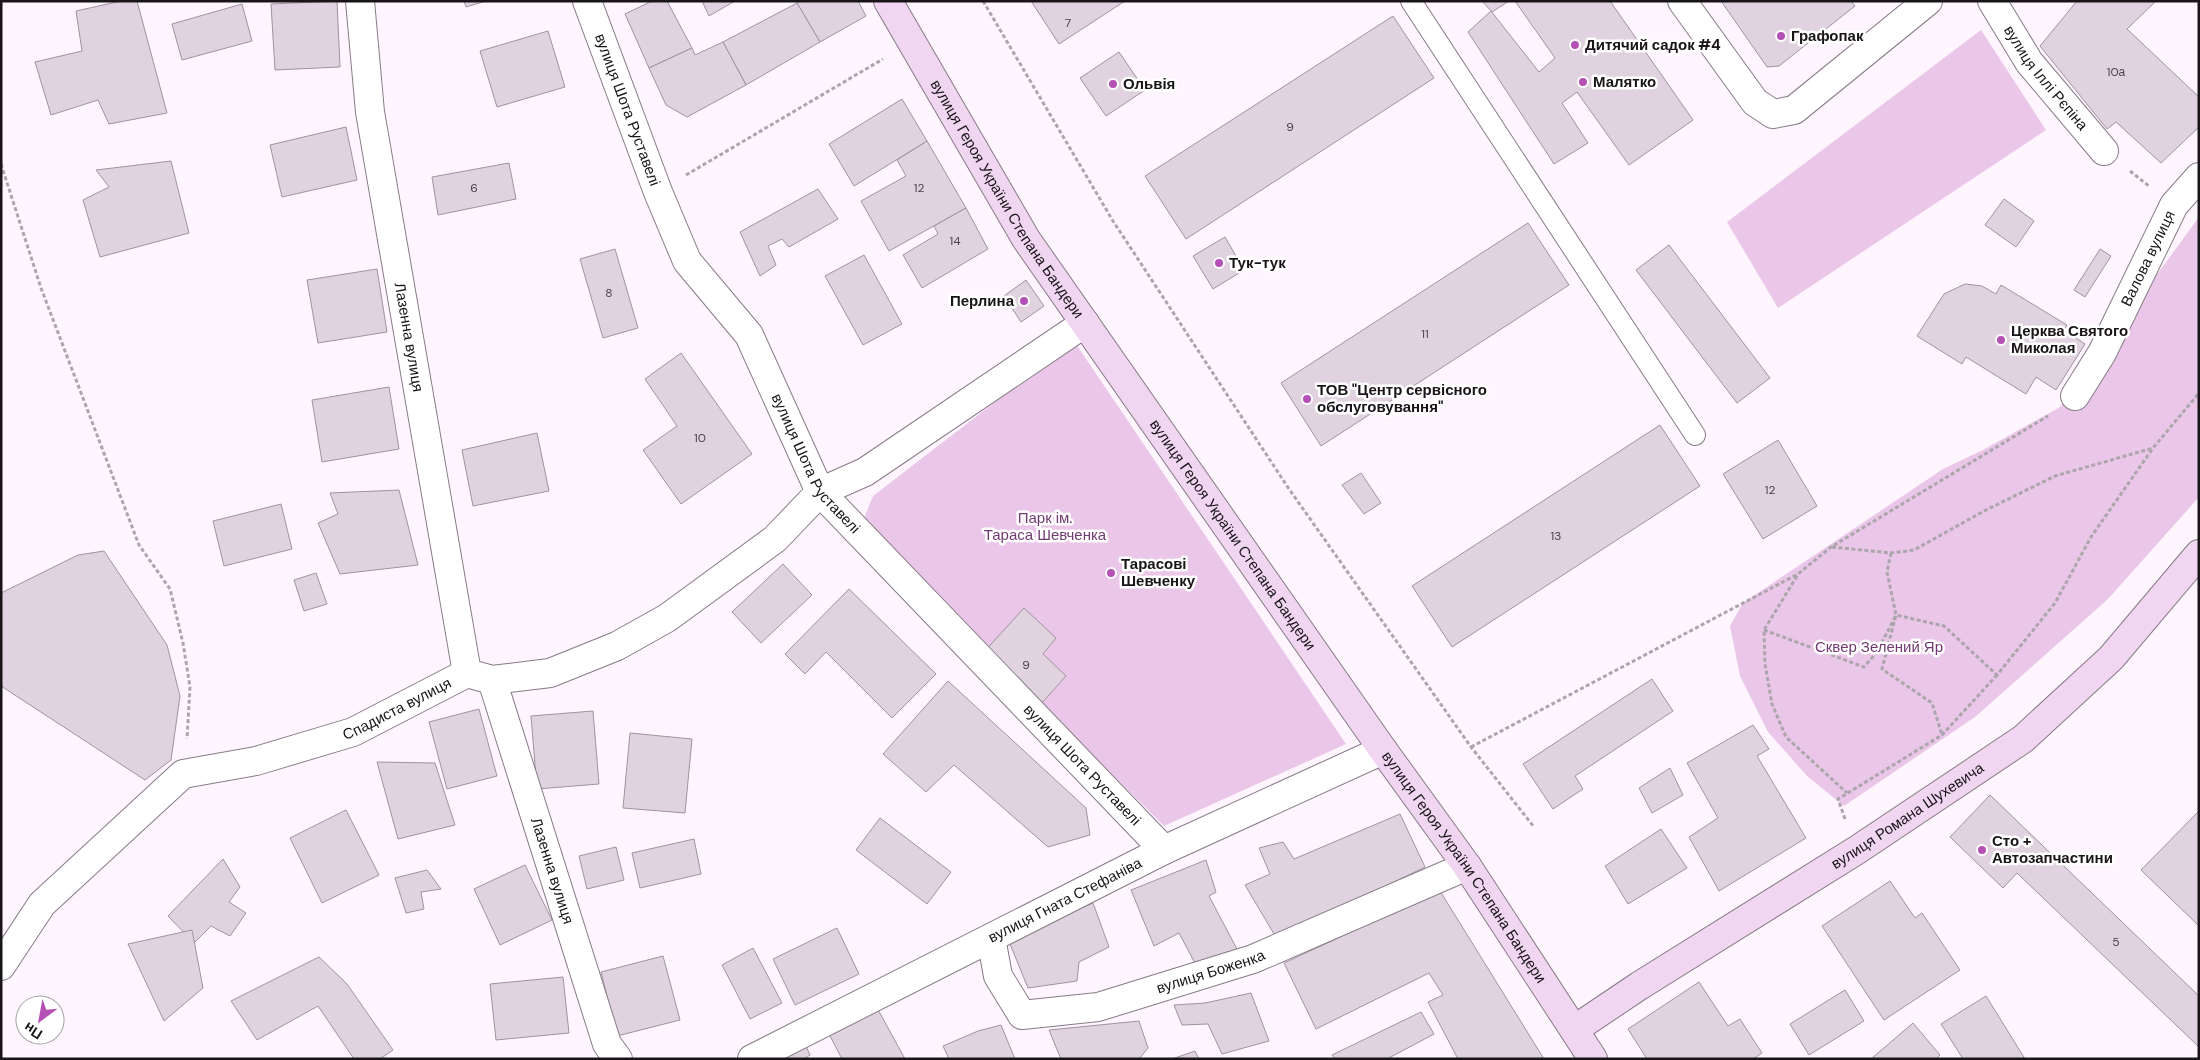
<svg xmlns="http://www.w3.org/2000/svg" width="2200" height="1060" font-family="'DM Sans',sans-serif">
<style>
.green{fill:#eac6e8}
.building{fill:#e0d3df;stroke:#9e939e}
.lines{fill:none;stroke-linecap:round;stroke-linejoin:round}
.lane-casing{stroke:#867b86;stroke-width:22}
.street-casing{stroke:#867b86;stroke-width:30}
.secondary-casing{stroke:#867b86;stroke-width:30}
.path{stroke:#ada5ac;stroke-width:3;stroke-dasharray:4 2.5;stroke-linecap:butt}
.lane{stroke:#fff;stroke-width:20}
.street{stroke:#fff;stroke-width:28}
.secondary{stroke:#f0d6f0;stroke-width:28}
.poi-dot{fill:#b550b5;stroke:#fff;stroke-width:2}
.labels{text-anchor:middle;stroke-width:5;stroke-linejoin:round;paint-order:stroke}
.number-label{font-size:12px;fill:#4a444a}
.poi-label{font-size:15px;font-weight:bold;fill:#181418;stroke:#fff;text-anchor:start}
.street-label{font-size:15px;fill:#181418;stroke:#fff}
.park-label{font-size:15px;fill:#723a72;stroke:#fff}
</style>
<rect width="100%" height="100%" fill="#fff5fe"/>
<!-- green -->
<g class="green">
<polygon points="1981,30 2046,130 1778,308 1727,222"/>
<polygon points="2199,217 2199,497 2108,599 1975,717 1844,806 1807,776 1768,732 1740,676 1730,626 1743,603 1943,469 1983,450 2060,407"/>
<polygon points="1074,341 1346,744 1164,826 879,543 863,521 873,496"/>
</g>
<!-- building -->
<g class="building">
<polygon points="121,1 137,1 167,113 109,124 98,100 51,115 35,62 82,51 76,11"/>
<polygon points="337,1 340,67 275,70 271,4"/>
<polygon points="464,1 486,1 466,7"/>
<polygon points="652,1 667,1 692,48 649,68 625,14"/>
<polygon points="702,1 735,1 709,16"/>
<polygon points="799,1 858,1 866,16 820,42 797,3"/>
<polygon points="1031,1 1125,1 1059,44"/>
<polygon points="1482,1 1509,1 1492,12"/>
<polygon points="1515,1 1610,1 1693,120 1629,165 1577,92 1562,103 1588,143 1554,164 1468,32 1491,11 1539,72 1555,58"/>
<polygon points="1721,1 1851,1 1855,6 1779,66 1767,67"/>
<polygon points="2077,1 2156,1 2127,29 2199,97 2199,127 2161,163 2116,122 2107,129 2040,46"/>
<polygon points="797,3 820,42 746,85 723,42"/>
<polygon points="242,4 252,41 182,60 172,24"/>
<polygon points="1393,16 1434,78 1186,239 1145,176"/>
<polygon points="548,31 565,87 497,107 480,51"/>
<polygon points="723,42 746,85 687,117 666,105 649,68 692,48 695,55"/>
<polygon points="1119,52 1145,90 1106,116 1080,78"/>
<polygon points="902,99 927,141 854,186 829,144"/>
<polygon points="346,127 357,180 282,197 270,145"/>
<polygon points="927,141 966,208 889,251 861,201 906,176 897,160"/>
<polygon points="171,161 189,233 100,257 83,200 109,187 96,170"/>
<polygon points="509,163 516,199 438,215 432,177"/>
<polygon points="818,189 838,219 789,247 782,239 768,246 776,265 760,276 740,232"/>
<polygon points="2004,199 2034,221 2016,247 1985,225"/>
<polygon points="966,208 988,249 922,288 903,255 938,234 934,226"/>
<polygon points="1528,223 1569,285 1321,446 1281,383"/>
<polygon points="1225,237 1244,270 1213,289 1193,256"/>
<polygon points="1669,245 1770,378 1737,403 1636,270"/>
<polygon points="615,249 638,328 603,338 580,259"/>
<polygon points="2100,249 2111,256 2085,297 2074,290"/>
<polygon points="864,255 902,324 863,345 825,276"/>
<polygon points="377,269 387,332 318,343 307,280"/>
<polygon points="1026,280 1044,306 1021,322 1004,296"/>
<polygon points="1965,284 1982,286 1996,294 2001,285 2067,325 2064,330 2085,344 2056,390 2036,377 2026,394 1966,357 1962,364 1917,336 1944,294"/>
<polygon points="681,353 752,454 681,504 643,450 677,426 645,379"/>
<polygon points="389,387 399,449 322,462 312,400"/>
<polygon points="1660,425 1700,486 1452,647 1412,586"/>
<polygon points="537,433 549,491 473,506 462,450"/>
<polygon points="1778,440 1817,506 1763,539 1723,474"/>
<polygon points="1361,473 1381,503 1364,514 1342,485"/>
<polygon points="399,490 418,565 340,574 318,523 338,514 330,493"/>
<polygon points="281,504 292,549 224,566 213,521"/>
<polygon points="104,551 167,645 180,696 171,760 145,780 1,686 1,593 78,555"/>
<polygon points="783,564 812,595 761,643 732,612"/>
<polygon points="316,573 327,604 304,611 294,580"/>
<polygon points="849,589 936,674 892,718 826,652 805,674 785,654"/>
<polygon points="1024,608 1056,638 1043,654 1066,676 1041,704 984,652"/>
<polygon points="1652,679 1673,711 1575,776 1583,789 1553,809 1523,764"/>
<polygon points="948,681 1086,808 1090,835 1048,847 954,765 926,792 883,754"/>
<polygon points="479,709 497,776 447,789 429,722"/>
<polygon points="593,711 599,784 537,789 531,716"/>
<polygon points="1753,725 1769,749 1757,756 1806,838 1719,891 1689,837 1718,818 1687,763"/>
<polygon points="630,733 692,739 685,813 623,808"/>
<polygon points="377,762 435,763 455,825 398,839"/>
<polygon points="1670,768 1683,795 1652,813 1639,788"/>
<polygon points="1990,795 2199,996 2199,1047 2017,873 2003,888 1950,837"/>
<polygon points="346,810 379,875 322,903 290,838"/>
<polygon points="2199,811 2199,926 2141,870"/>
<polygon points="1400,814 1425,867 1277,939 1245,885 1270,874 1259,848 1283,842 1294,859"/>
<polygon points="880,818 951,872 927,904 856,850"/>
<polygon points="1661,829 1687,868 1628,904 1605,866"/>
<polygon points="694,839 701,874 640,888 632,853"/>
<polygon points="616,847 624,880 587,889 579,856"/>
<polygon points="223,859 240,887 229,902 246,913 230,936 211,926 194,943 168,916"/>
<polygon points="1206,860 1216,892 1209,896 1238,951 1196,965 1179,933 1154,946 1131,890"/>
<polygon points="525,865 552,920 500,945 474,889"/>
<polygon points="427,870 441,889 421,892 424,909 406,913 395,878"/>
<polygon points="1890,881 1915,918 1922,913 1960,970 1884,1020 1822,926"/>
<polygon points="1440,891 1544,1059 1458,1059 1428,1002 1443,995 1429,973 1316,1029 1284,963"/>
<polygon points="1093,903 1109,947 1079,962 1077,981 1028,988 1008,939"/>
<polygon points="837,928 859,974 795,1005 773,959"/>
<polygon points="192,930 203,988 164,1021 128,944"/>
<polygon points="753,948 782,1003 750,1019 722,965"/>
<polygon points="663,956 680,1020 617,1036 601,972"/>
<polygon points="319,957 347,984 393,1050 380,1059 354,1059 318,1006 257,1040 231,1001"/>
<polygon points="563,977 569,1033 496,1040 490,984"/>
<polygon points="1699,982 1728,1026 1740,1019 1762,1053 1753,1059 1647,1059 1628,1029"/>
<polygon points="1845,990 1864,1021 1809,1055 1790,1024"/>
<polygon points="1251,993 1269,1041 1222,1054 1208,1024 1182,1025 1174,1005 1205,1003"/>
<polygon points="1986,996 2025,1059 1963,1059 1941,1024"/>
<polygon points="876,1006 905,1059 842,1059 828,1032"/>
<polygon points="1421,1012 1434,1034 1387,1059 1335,1059 1332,1055"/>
<polygon points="1139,1021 1148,1048 1139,1059 1061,1059 1049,1030"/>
<polygon points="1913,1023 1940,1055 1936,1059 1871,1059"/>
<polygon points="1001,1025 1015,1059 949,1059 943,1046 978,1031"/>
<polygon points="805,1044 810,1055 804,1059 777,1059"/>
<polygon points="1195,1051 1199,1059 1172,1059"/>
</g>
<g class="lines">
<defs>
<polyline id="lane" points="1411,1 1695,435"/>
<g id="street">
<path id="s1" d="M360,1L370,112L467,673"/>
<path id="s2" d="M587,1L658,192L687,261L749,335L820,492L1164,850"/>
<polyline points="1682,1 1755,102 1773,114 1794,110 1928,1"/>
<path id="s3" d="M1992,1L2029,62L2104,151"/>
<path id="s4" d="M2075,396L2102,353L2174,205L2199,177"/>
<path id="s5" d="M492,680L607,1044L618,1059"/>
<path id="s6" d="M991,938L998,976L1022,1015L1098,1007L1253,959L1467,866"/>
<path id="s7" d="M1,966L42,904L183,774L256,761L353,732L467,673L492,680L550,673L617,646L667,618L775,539L820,492L865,472L1085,323"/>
<path id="s8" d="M752,1059L1164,850L1383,750"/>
</g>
<g id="secondary">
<path id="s9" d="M888,1L1026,239L1383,750L1467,866L1593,1059"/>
<path id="s10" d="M1575,1029L1639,986L1857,850L2023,739L2111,658L2199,554"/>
</g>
</defs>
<!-- lane casing -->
<use href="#lane" class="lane-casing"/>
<!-- street casing -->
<use href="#street" class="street-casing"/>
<!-- secondary casing -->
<use href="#secondary" class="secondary-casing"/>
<!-- path -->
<g class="path">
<polyline points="983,1 1113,221 1289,489 1471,747 1534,827"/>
<polyline points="1,164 41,288 139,545 170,589 183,643 190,687 187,739"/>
<polyline points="2130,171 2149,186"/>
<polyline points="686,175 883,59"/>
<polyline points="1832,547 1891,553 1914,550 1984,511 2055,476 2153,448 2199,393"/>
<polyline points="1891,553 1887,572 1896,615 1944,626 1997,675 2055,603 2091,537 2153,448"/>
<polyline points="1797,576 1764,630 1765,664 1772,704 1786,737 1847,793"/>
<polyline points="1764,630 1864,667 1877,652 1896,615 1882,669 1932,703 1942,735"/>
<polyline points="1471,747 1798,574 1831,547 2048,416"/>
<polyline points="1845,819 1838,799 1942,735 1997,675"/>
</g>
<!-- lane -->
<use href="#lane" class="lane"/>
<!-- street -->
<use href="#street" class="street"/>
<!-- secondary -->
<use href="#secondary" class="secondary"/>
</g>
<!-- markers -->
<g class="poi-dot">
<circle cx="1781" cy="36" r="5"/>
<circle cx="1575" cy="45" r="5"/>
<circle cx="1583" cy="82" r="5"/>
<circle cx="1113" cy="84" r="5"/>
<circle cx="1219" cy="263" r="5"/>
<circle cx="1024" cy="301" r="5"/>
<circle cx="2001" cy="340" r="5"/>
<circle cx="1307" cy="399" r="5"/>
<circle cx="1111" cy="573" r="5"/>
<circle cx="1982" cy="850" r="5"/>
</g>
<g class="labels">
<!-- number labels -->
<g class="number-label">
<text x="1068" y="27">7</text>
<text x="2116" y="76">10а</text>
<text x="1290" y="131">9</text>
<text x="474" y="192">6</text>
<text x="919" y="192">12</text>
<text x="955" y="245">14</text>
<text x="609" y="297">8</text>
<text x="1425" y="338">11</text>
<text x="700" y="442">10</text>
<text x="1770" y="494">12</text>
<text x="1556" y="540">13</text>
<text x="1026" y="669">9</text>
<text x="2116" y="946">5</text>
</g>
<!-- poi labels -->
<g class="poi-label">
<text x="1791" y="41">Графопак</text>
<text x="1585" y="50">Дитячий садок #4</text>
<text x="1593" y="87">Малятко</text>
<text x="1123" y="89">Ольвія</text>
<text x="1229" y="268">Тук-тук</text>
<text x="1014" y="306" text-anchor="end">Перлина</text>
<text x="2011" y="336">Церква Святого<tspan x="2011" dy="17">Миколая</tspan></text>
<text x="1317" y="395">ТОВ "Центр сервісного<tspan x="1317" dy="17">обслуговування"</tspan></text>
<text x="1121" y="569">Тарасові<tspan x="1121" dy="17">Шевченку</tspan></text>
<text x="1992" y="846">Сто +<tspan x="1992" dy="17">Автозапчастини</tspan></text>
</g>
<!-- street labels -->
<g class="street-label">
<text dy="5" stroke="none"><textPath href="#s3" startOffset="94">вулиця Іллі Рєпіна</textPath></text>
<text dy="5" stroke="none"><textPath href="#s2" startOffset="116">вулиця Шота Руставелі</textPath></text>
<text dy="5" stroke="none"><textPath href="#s9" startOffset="231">вулиця Героя України Степана Бандери</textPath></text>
<text dy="5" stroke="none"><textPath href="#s4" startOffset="156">Валова вулиця</textPath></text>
<text dy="5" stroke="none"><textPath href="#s1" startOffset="340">Лазенна вулиця</textPath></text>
<text dy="5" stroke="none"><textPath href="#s2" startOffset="521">вулиця Шота Руставелі</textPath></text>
<text dy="5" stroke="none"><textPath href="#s9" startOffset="636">вулиця Героя України Степана Бандери</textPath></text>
<text dy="5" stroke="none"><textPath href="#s7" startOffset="491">Спадиста вулиця</textPath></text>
<text dy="5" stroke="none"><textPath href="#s2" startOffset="926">вулиця Шота Руставелі</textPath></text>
<text dy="5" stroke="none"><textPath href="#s10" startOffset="395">вулиця Романа Шухевича</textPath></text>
<text dy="5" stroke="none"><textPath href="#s9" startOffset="1041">вулиця Героя України Степана Бандери</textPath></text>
<text dy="5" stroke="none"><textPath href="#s5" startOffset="200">Лазенна вулиця</textPath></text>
<text dy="5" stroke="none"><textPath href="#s8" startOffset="351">вулиця Гната Стефаніва</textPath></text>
<text dy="5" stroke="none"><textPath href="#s6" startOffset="279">вулиця Боженка</textPath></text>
</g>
<!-- park labels -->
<g class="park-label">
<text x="1045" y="523">Парк ім.<tspan x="1045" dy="17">Тараса Шевченка</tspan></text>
<text x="1879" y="652">Сквер Зелений Яр</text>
</g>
</g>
<!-- border -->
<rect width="2200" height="1060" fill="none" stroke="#181418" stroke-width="5"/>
<!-- north arrow -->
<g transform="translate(40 1020) rotate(212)"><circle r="24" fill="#ffffff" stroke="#a3a1a3"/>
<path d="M0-4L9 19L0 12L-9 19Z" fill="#b550b5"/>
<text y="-8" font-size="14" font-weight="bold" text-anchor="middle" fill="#181418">Пн</text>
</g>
</svg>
